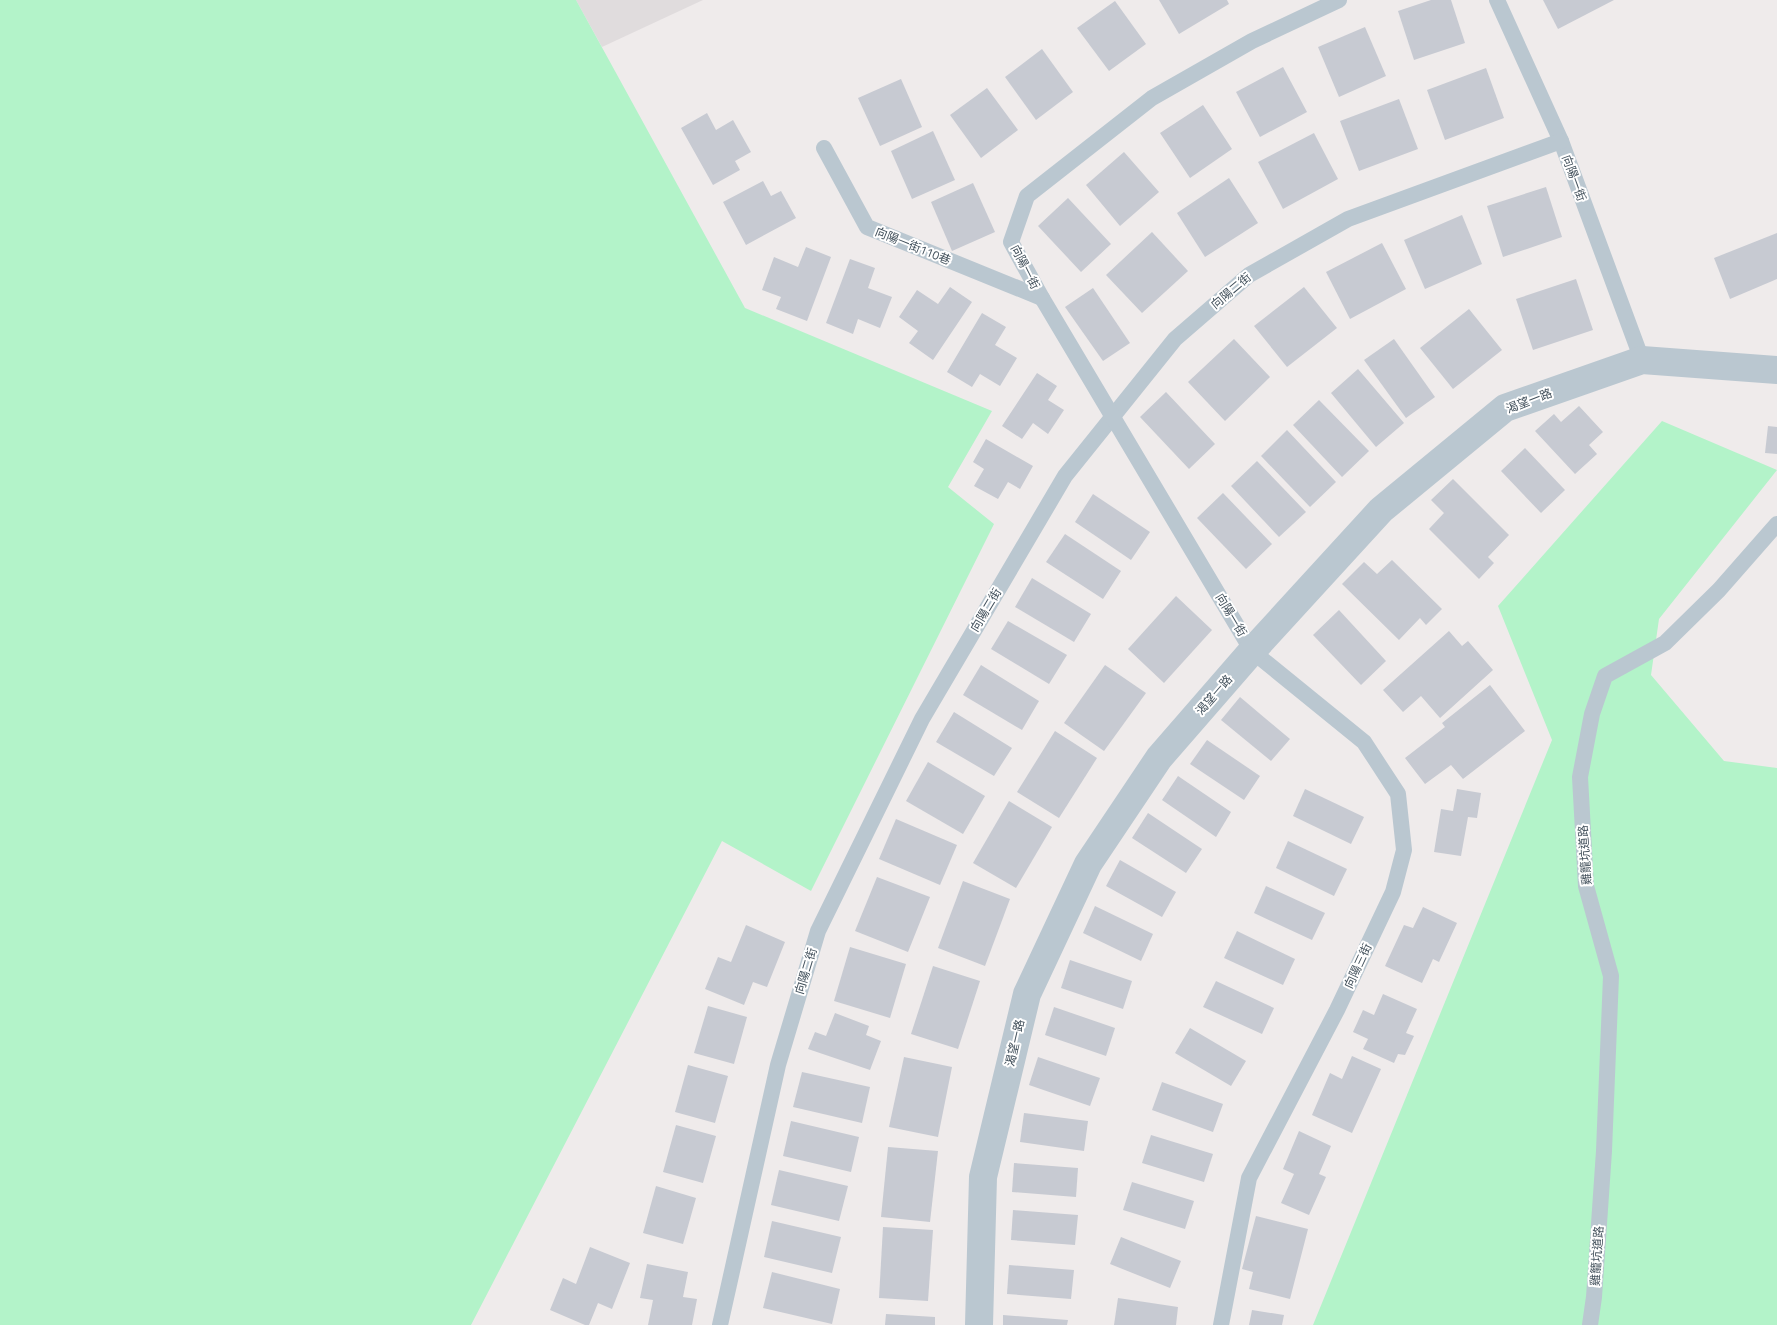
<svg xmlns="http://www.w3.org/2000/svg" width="1777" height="1325" font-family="'Titillium Web','Noto Sans TC',sans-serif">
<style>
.education{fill:#e0dcdd}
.green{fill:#b3f3c9}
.building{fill:#c7cad2}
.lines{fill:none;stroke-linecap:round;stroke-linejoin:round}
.lane{stroke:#bac7d0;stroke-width:16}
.street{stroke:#bac7d0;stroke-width:28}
.labels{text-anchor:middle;stroke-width:4;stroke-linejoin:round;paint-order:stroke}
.street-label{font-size:12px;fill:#42505b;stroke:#fff}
</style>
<rect width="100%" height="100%" fill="#efebeb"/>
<!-- education -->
<polygon class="education" points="576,0 703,0 602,47"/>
<!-- green -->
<g class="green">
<polygon points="0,0 576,0 745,308 992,411 948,487 994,524 811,891 722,841 471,1325 0,1325"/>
<polygon points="1662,421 1777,470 1659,619 1651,675 1724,761 1777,768 1777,1325 1313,1325 1552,740 1498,606"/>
</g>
<!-- building -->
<g class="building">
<polygon points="1159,0 1227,0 1229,4 1179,34"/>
<polygon points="1431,0 1451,0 1465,43 1414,60 1398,11"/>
<polygon points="1543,0 1614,0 1558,29"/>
<polygon points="1115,1 1146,44 1109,71 1077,28"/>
<polygon points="1365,27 1386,76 1339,97 1318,47"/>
<polygon points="1042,49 1073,92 1036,120 1005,77"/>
<polygon points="1283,67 1307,112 1260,137 1236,92"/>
<polygon points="1486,68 1504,118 1445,140 1427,90"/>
<polygon points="901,79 922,127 880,146 858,98"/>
<polygon points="987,88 1018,130 981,158 950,115"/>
<polygon points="1399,99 1418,149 1359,171 1340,121"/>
<polygon points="1203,105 1232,149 1190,178 1160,133"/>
<polygon points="707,113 716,130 733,120 751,152 735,161 740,170 713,185 681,128"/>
<polygon points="933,131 955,180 912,199 891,151"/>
<polygon points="1314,133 1338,179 1283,209 1258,162"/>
<polygon points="1124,152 1159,192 1120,226 1086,185"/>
<polygon points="1229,178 1258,223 1205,257 1177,213"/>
<polygon points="763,181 771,196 781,191 796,218 746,245 723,202"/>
<polygon points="973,183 995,232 952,251 931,202"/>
<polygon points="1546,187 1562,237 1503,257 1487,206"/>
<polygon points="1068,198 1111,244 1081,272 1038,226"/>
<polygon points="1462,215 1482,264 1425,289 1404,240"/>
<polygon points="1152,232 1188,271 1142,313 1106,275"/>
<polygon points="1777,233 1777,279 1730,299 1714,258"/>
<polygon points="1382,243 1406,289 1350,319 1326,272"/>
<polygon points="806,247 831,257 807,321 776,309 781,297 762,290 774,257 798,267"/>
<polygon points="850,259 875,268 868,288 892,297 880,328 858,319 853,334 826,323"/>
<polygon points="1576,279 1593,330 1533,350 1516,299"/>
<polygon points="950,287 972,302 933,360 909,343 918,331 899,317 917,290 938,304"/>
<polygon points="1304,287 1337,328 1287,367 1254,326"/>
<polygon points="1093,288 1130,343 1103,361 1065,307"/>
<polygon points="1469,309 1502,350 1453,389 1420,348"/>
<polygon points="982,313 1006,327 995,345 1017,358 1000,386 980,374 972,387 947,372"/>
<polygon points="1234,339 1270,377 1225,421 1188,382"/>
<polygon points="1394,339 1435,397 1406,418 1364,360"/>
<polygon points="1358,369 1404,423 1376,447 1331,393"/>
<polygon points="1037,373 1057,386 1048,400 1064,410 1048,434 1033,423 1022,439 1002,426"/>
<polygon points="1166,392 1215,444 1189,469 1140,417"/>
<polygon points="1319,400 1369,451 1342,477 1293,425"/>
<polygon points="1579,406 1603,432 1589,445 1597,454 1575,474 1535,431 1554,414 1561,422"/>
<polygon points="1768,426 1777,427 1777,454 1765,453"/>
<polygon points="1287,430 1336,482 1310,507 1261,456"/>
<polygon points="986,439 1033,466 1020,489 1008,482 998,499 974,486 984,469 973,462"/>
<polygon points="1525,448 1565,490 1541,513 1501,471"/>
<polygon points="1257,461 1306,512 1279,537 1231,486"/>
<polygon points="1453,479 1509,535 1488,557 1494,563 1479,579 1429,529 1444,513 1431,500"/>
<polygon points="1223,493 1272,544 1246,569 1197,518"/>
<polygon points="1093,494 1150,532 1131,560 1075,522"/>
<polygon points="1065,534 1121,571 1103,599 1046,562"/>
<polygon points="1392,560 1442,609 1426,625 1420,618 1399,640 1342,584 1364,562 1377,574"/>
<polygon points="1032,578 1091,614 1074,642 1015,607"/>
<polygon points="1176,596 1212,630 1164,683 1128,649"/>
<polygon points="1339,610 1386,661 1361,685 1313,635"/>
<polygon points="1008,621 1067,655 1049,684 991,649"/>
<polygon points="1449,631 1462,646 1468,641 1493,670 1440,718 1421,696 1403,712 1383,690"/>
<polygon points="981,665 1039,701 1022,730 963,695"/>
<polygon points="1105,665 1146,693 1104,751 1064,723"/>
<polygon points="1490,685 1525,731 1463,779 1451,765 1425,784 1405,758 1445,727 1442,723"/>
<polygon points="1240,697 1290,739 1271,761 1221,720"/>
<polygon points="954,712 1012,748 994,776 936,742"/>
<polygon points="1055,731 1097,758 1059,818 1017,792"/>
<polygon points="1207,740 1260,776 1244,800 1190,764"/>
<polygon points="928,762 985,796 963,834 906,801"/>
<polygon points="1178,776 1231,812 1216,837 1162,800"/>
<polygon points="1305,789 1364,817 1351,844 1293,816"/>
<polygon points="1457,789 1481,793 1477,818 1468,817 1461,856 1434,852 1441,809 1453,811"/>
<polygon points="1009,801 1052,827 1016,888 973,863"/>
<polygon points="1148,813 1202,849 1186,873 1132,838"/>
<polygon points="896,819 957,845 940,885 879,859"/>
<polygon points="1288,841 1347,869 1334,896 1276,868"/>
<polygon points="1120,860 1176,892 1162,917 1106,886"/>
<polygon points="877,877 930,897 908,952 855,931"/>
<polygon points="963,881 1010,899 985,966 938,948"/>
<polygon points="1266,886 1325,913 1312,940 1254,913"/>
<polygon points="1095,906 1153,934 1141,961 1083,933"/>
<polygon points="1423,907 1457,923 1439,962 1433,959 1422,983 1385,966 1404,925 1413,928"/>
<polygon points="746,925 785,942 767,987 753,982 744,1005 705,989 718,957 731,962"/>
<polygon points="1237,931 1295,959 1283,985 1224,958"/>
<polygon points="850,947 906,964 890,1018 834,1001"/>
<polygon points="1070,960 1132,981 1123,1009 1061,988"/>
<polygon points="933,966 980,981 958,1049 911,1034"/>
<polygon points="1216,981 1274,1008 1262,1034 1203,1007"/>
<polygon points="1383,994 1417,1009 1406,1033 1414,1036 1405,1055 1398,1054 1394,1063 1363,1049 1368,1039 1353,1032 1363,1010 1374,1015"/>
<polygon points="708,1006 747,1017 734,1064 694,1053"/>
<polygon points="1054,1007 1115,1028 1106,1056 1045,1035"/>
<polygon points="835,1013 869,1026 866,1035 881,1041 870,1070 808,1049 815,1032 826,1036"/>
<polygon points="1190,1028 1246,1061 1231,1086 1175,1053"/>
<polygon points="1352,1056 1381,1069 1352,1133 1312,1115 1330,1073 1342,1079"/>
<polygon points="904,1057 952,1067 938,1137 889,1127"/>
<polygon points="1038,1057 1100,1078 1090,1106 1029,1085"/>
<polygon points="688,1065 728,1076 715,1123 675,1112"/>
<polygon points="802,1072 870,1087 862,1123 793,1107"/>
<polygon points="1162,1082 1223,1104 1213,1132 1152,1110"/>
<polygon points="1024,1113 1088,1121 1084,1151 1020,1142"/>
<polygon points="791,1121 859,1137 851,1172 783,1156"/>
<polygon points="676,1125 716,1136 703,1183 663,1172"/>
<polygon points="1299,1131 1331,1146 1319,1174 1326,1177 1309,1215 1281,1203 1294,1174 1283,1169"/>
<polygon points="1151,1135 1213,1154 1204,1182 1142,1163"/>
<polygon points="888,1147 938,1151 930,1222 881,1217"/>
<polygon points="1014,1163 1078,1168 1076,1197 1012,1192"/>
<polygon points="779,1170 848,1186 839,1221 771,1205"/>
<polygon points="1132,1182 1194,1201 1185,1229 1123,1210"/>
<polygon points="656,1186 696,1198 683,1244 643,1233"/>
<polygon points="1013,1210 1078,1215 1075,1245 1011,1240"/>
<polygon points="1256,1216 1308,1229 1290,1299 1249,1289 1253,1272 1242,1269"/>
<polygon points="772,1221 841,1237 832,1273 764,1257"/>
<polygon points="883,1227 933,1230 928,1301 879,1298"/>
<polygon points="1121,1237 1181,1261 1170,1288 1110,1264"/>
<polygon points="590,1247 630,1263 612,1309 598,1303 589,1325 585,1325 550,1310 563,1278 576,1284"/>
<polygon points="647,1264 688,1272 683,1297 697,1299 692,1325 648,1325 653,1300 640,1298"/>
<polygon points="1009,1265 1074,1270 1071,1299 1007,1294"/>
<polygon points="772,1272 840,1289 832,1324 763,1308"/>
<polygon points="1118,1298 1178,1307 1176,1325 1114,1325"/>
<polygon points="1252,1310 1284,1315 1282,1325 1249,1325"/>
<polygon points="886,1314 935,1317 935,1325 885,1325"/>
<polygon points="1003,1315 1068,1320 1067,1325 1003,1325"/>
</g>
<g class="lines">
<!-- lane -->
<g class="lane">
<polyline points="1497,0 1561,141 1642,360"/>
<polyline points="824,148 867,227 1042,298"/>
<polyline points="720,1325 778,1065 818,931 922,719 1065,476 1175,339 1249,275 1348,219 1561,141"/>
<polyline points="1221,1325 1249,1178 1337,1010 1393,892 1404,850 1398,794 1364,742 1252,651 1042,298 1011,242 1027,196 1152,98 1252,41 1339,0"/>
<polyline points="1590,1325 1594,1297 1604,1151 1611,976 1586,886 1580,777 1592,714 1605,676 1665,643 1719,590 1777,524"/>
</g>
<!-- street -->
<polyline class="street" points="979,1325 983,1177 1027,994 1088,864 1159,758 1252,651 1381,510 1505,408 1642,360 1777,370"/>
</g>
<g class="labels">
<!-- street labels -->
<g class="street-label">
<text transform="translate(1574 178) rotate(70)" y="4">向陽一街</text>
<text transform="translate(913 246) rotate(22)" y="4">向陽一街110巷</text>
<text transform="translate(1025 267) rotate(63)" y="4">向陽一街</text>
<text transform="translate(1231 291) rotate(-40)" y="4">向陽二街</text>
<text transform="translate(1529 401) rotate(-21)" y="4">渴望一路</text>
<text transform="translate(986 610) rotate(-59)" y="4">向陽二街</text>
<text transform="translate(1231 615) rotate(59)" y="4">向陽一街</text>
<text transform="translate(1214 695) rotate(-49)" y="4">渴望一路</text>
<text transform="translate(1585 855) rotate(-94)" y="4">雞籠坑道路</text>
<text transform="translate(1358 966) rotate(-65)" y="4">向陽三街</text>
<text transform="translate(806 971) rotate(-73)" y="4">向陽二街</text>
<text transform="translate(1015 1043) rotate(-77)" y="4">渴望一路</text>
<text transform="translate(1597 1256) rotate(-86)" y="4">雞籠坑道路</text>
</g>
</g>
</svg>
